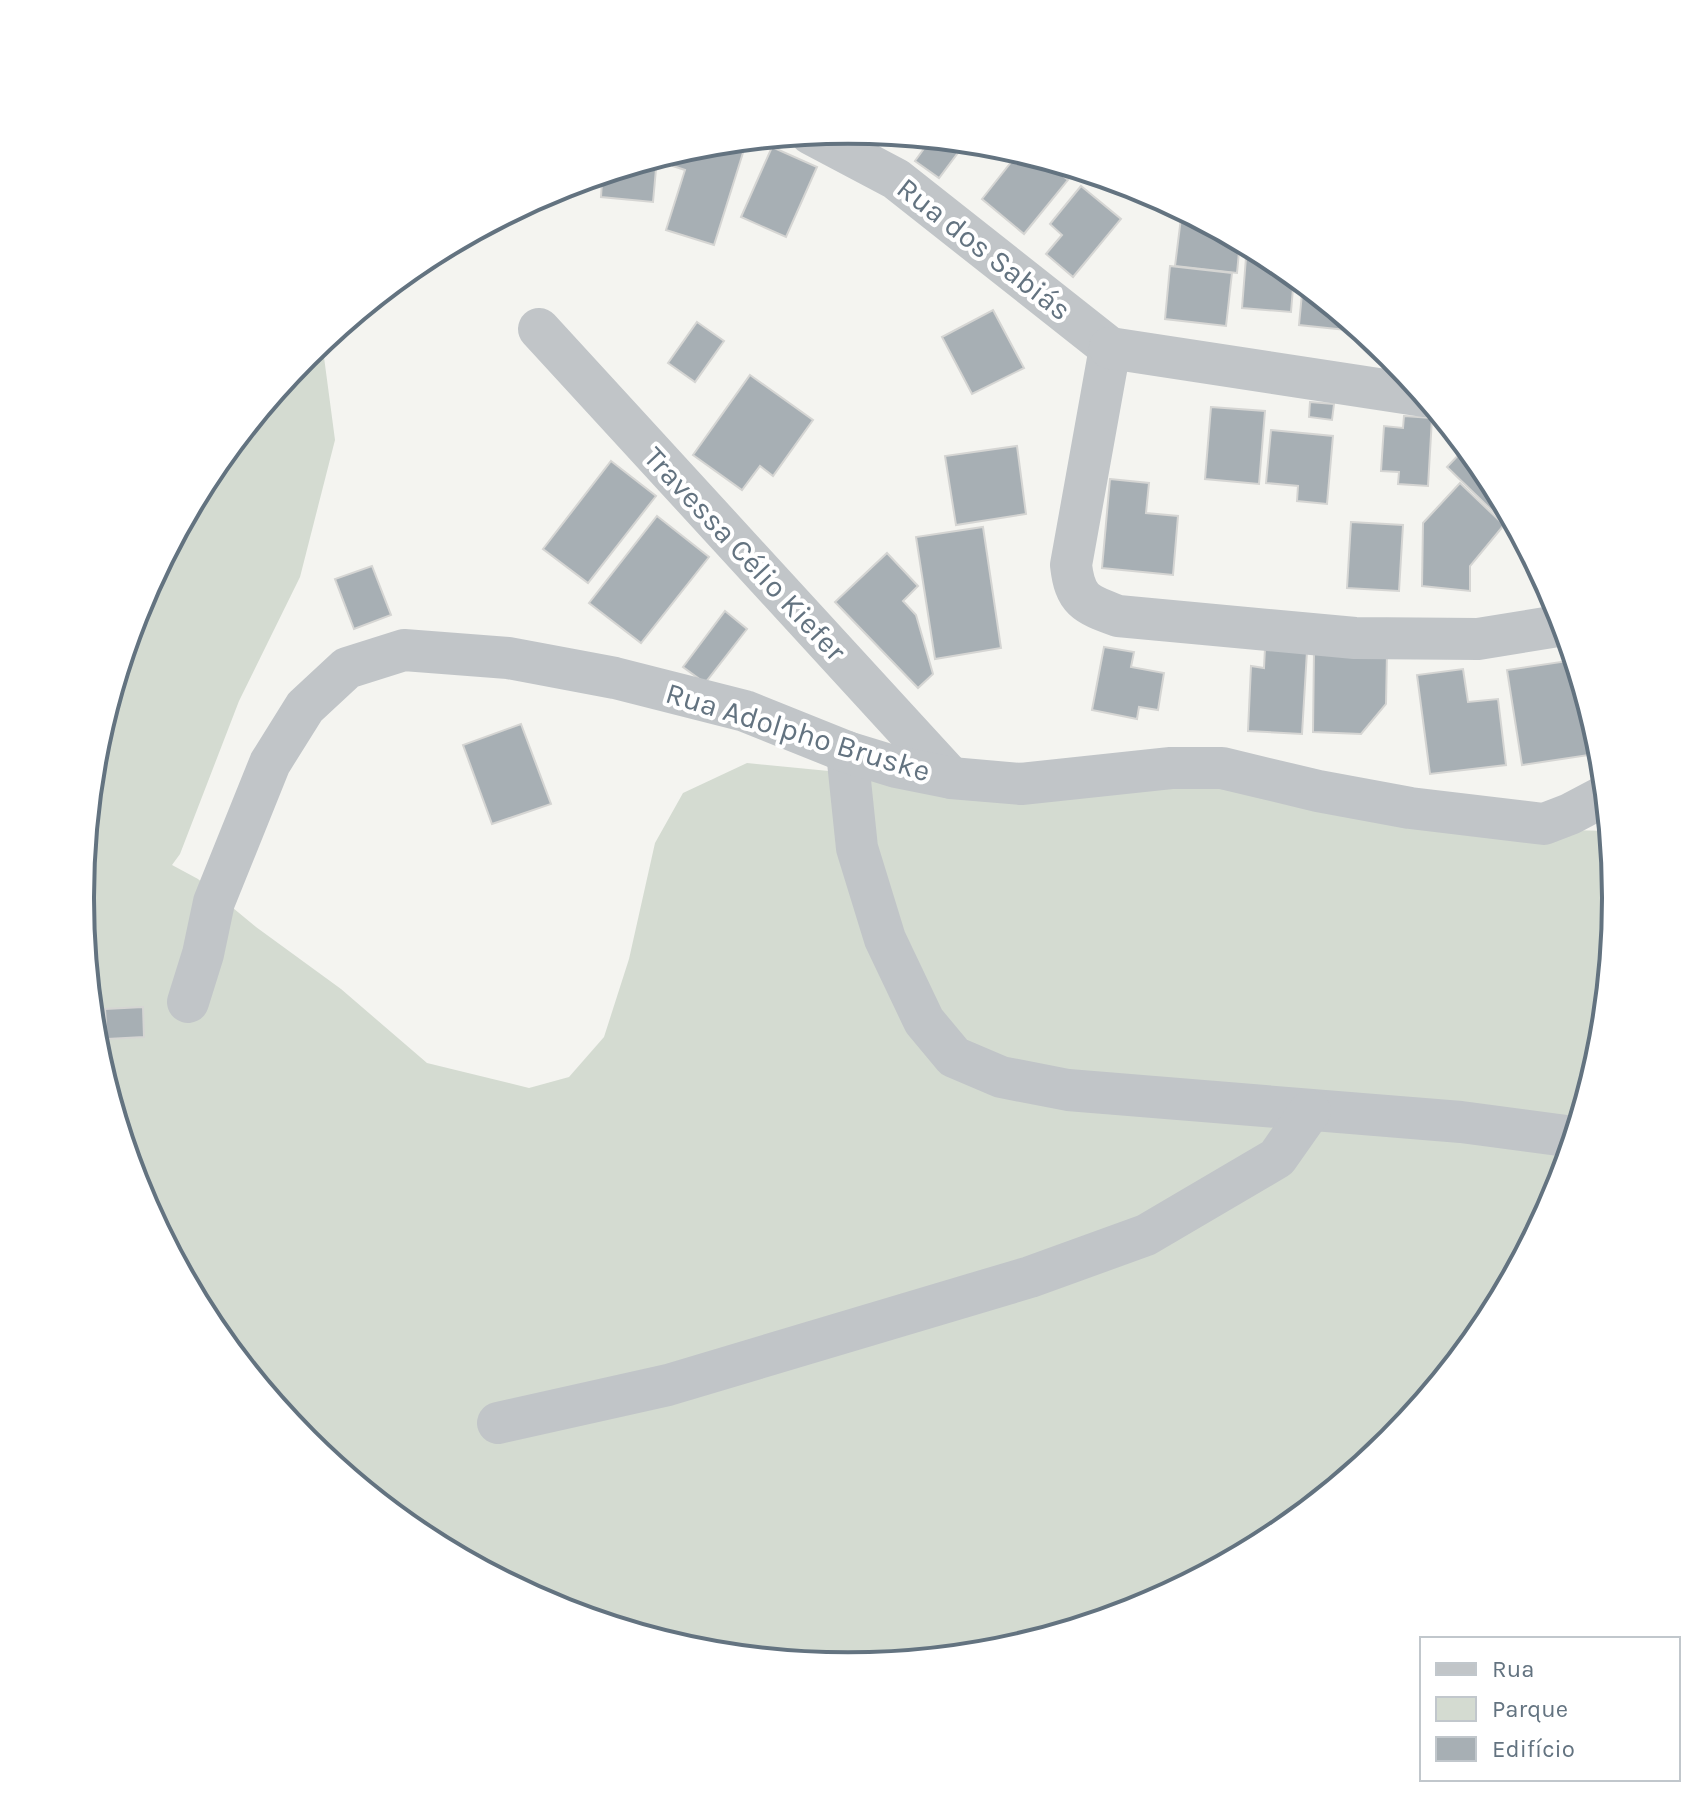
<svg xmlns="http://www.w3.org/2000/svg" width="1696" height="1797" font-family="Karla,sans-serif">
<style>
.green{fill:#d4dbd1}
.building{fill:#a7afb4;stroke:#d5d5d3;stroke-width:2}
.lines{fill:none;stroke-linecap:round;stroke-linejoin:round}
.minor{stroke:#c1c5c8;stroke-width:42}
.labels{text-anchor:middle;stroke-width:8;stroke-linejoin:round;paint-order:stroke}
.street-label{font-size:30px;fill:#637380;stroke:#fff}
.rim{fill:none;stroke:#637380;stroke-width:4}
</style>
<rect width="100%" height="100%" fill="#f4f4f0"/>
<!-- green -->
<polygon class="green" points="322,342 335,440 300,577 239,701 180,854 172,865 198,879 256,927 341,989 427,1063 529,1088 569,1077 604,1037 629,959 655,843 683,793 747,763 983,786 1096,767 1569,830 1609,831 1616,899 1601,1049 1557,1193 1486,1326 1391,1442 1274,1537 1141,1608 997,1652 848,1666 698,1652 554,1608 421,1537 305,1441 209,1325 138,1192 95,1048 80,898 95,748 139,604 210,471 305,355"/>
<!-- building -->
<g class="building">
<polygon points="931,139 966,142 939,178 915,161"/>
<polygon points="747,140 714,245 666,230 685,170 673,166 678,152 699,145"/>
<polygon points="772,147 817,167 786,237 741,217"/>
<polygon points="1019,152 1042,159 1068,180 1024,234 982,199"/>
<polygon points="657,158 653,202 601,197 602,182 581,181"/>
<polygon points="1081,186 1121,219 1073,277 1046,254 1062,235 1050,224"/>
<polygon points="1182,210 1240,241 1237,273 1175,266"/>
<polygon points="1247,245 1275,260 1294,276 1291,312 1242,308"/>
<polygon points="1170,266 1232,273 1226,326 1165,319"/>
<polygon points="1303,283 1357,327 1356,331 1299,325"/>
<polygon points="993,310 1024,368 972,394 942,337"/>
<polygon points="697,322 724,341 695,382 668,363"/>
<polygon points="750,375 813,420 773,476 760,466 742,490 693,455"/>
<polygon points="1310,402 1334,404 1332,420 1309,417"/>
<polygon points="1211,407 1265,411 1259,484 1205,479"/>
<polygon points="1404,416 1432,418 1428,486 1398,484 1399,472 1381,471 1384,426 1403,428"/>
<polygon points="1271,430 1333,436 1327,504 1297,501 1298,486 1266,483"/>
<polygon points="1017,446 1026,514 956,525 945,456"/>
<polygon points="1466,447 1487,472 1512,520 1507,525 1447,467"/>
<polygon points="611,461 656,496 588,583 543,549"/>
<polygon points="1110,479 1149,483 1146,513 1178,516 1173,575 1102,568"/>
<polygon points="1460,483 1504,525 1470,566 1470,591 1422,586 1423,523"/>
<polygon points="657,516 709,557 641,643 589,603"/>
<polygon points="1351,522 1403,525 1399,591 1347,588"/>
<polygon points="983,527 1001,648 935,659 916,537"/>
<polygon points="887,553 918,586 903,601 916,615 933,674 918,688 835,602"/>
<polygon points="372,566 391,615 354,629 335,579"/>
<polygon points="725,611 747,629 705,683 683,667"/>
<polygon points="1104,647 1134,652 1131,667 1164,673 1158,710 1139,707 1137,719 1092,710"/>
<polygon points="1265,648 1307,651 1302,734 1248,731 1251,666 1264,668"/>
<polygon points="1314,650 1387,652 1386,704 1361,734 1313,732"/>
<polygon points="1574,660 1602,753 1522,765 1507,670"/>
<polygon points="1463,669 1468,702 1498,699 1506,765 1430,774 1417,675"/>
<polygon points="521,724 551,804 492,824 463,745"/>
<polygon points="143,1007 144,1037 107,1039 105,1009"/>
</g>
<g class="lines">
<!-- minor -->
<g class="minor">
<polyline points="811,134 896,179 1110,348"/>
<polyline points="539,329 951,778"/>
<path d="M1110,348L1071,565C1075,600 1085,604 1118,616L1355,638L1478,639L1564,625"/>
<polyline points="1110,348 1424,396"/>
<polyline points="847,752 857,848 885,939 924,1021 954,1057 1001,1077 1068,1090 1461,1122 1574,1137"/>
<polyline points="188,1002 203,954 214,902 270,763 305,707 347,668 404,650 508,658 615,678 745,711 847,752 896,767 951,778 1021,784 1171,768 1222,768 1318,791 1410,808 1544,824 1570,814 1606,795"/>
<polyline points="498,1423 668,1385 1030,1277 1146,1235 1277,1158 1310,1111"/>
</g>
</g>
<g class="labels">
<!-- street labels -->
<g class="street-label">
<text transform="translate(984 249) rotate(38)" y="10">Rua dos Sabiás</text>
<text transform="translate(745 554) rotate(47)" y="10">Travessa Célio Kiefer</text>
<text transform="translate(798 732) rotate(17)" y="10">Rua Adolpho Bruske</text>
</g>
</g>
<!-- crop -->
<path d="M0 0H1696V1797H0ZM94 898a754 754 0 1 1 1508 0a754 754 0 1 1-1508 0Z" fill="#fff" fill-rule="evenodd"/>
<path class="rim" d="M94 898a754 754 0 1 1 1508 0a754 754 0 1 1-1508 0Z"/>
<!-- legend -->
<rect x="1420" y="1637" width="260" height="144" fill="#ffffff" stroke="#c1c7cc" stroke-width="2"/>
<rect x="1436" y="1663" width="40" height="12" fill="#c1c5c8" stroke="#c1c7cc" stroke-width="2"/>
<text x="1492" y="1677" font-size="24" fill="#637380">Rua</text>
<rect x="1436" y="1697" width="40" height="24" fill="#d4dbd1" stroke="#c1c7cc" stroke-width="2"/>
<text x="1492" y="1717" font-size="24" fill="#637380">Parque</text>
<rect x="1436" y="1737" width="40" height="24" fill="#a7afb4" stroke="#c1c7cc" stroke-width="2"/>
<text x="1492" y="1757" font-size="24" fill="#637380">Edifício</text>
</svg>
